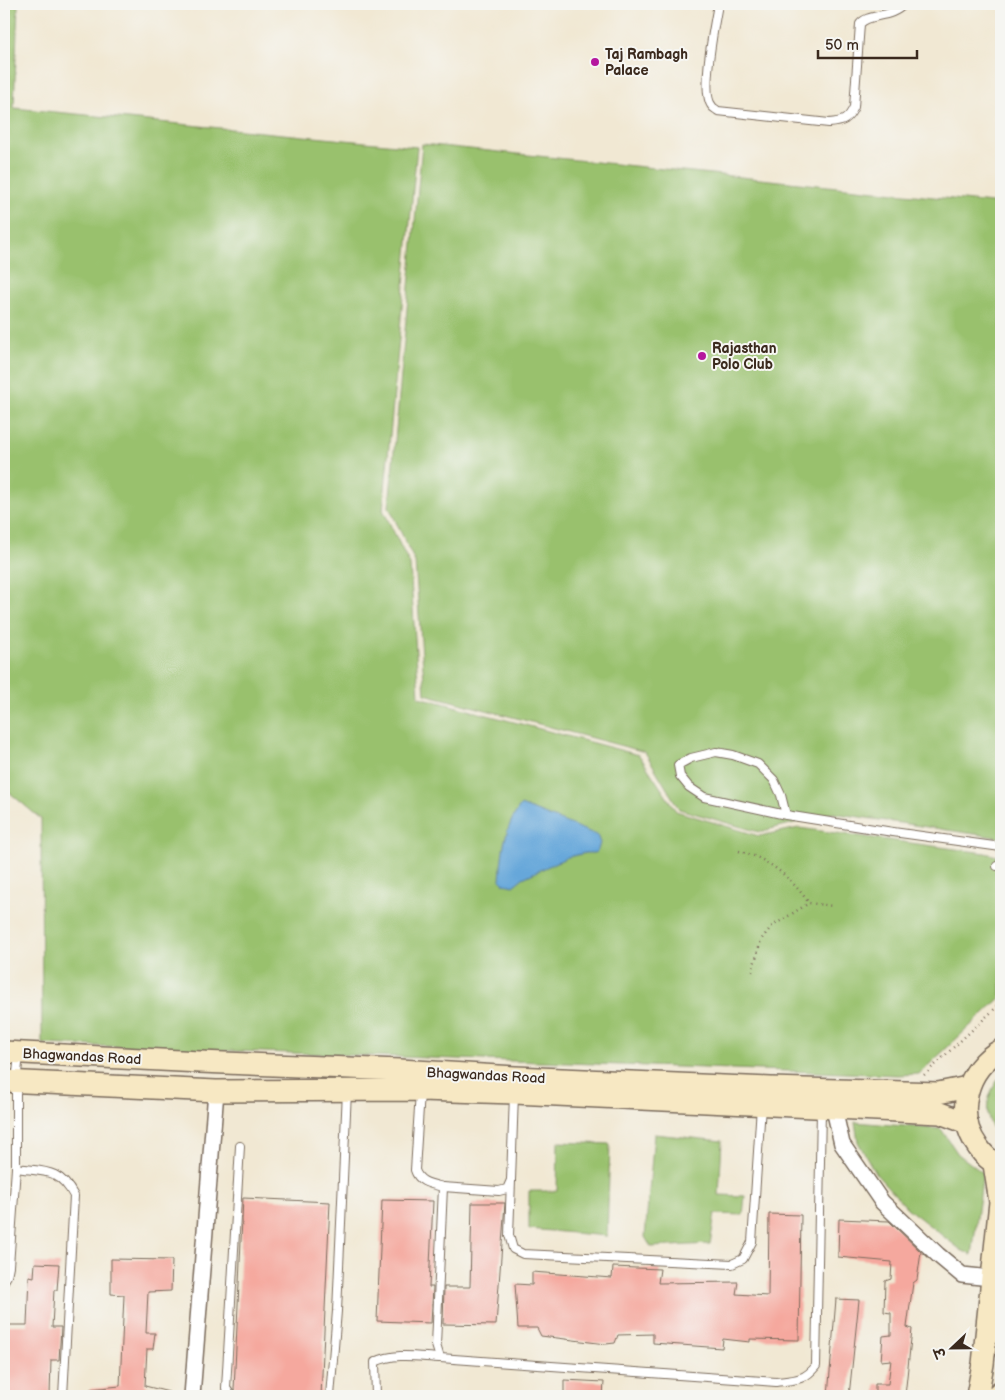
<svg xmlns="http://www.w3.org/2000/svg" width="1005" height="1400" font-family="'Balsamiq Sans','Playpen Sans Deva',sans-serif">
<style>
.green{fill:#99c16d;stroke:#6a7646}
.water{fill:#66a7da;stroke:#50687c}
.building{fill:#f5a89e}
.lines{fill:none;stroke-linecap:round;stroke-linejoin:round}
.lane-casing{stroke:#7b6c5d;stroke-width:10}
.street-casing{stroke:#7b6c5d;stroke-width:18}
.secondary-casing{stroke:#7b6c5d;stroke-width:24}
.path{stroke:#7b6c5d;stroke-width:2.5;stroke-dasharray:1 4;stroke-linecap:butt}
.lane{stroke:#fff;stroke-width:8}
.street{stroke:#fff;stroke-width:15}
.secondary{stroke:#f7e8c3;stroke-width:21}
.poi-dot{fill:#b5179e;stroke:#f6f6f2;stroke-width:2}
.labels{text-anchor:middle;stroke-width:4;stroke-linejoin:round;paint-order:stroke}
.poi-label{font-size:14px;font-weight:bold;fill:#3b2a1e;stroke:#f6f6f2;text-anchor:start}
.street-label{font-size:14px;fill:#3b2a1e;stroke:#f6f6f2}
</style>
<rect width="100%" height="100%" fill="#f6f6f2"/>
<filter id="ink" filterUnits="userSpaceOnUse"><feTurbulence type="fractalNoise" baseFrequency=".02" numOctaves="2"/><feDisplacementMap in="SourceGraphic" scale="10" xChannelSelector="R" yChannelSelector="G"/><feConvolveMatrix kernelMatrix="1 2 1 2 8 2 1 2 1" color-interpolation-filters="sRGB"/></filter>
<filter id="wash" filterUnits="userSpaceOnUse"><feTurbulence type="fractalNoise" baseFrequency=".0096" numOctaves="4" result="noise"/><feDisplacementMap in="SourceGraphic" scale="20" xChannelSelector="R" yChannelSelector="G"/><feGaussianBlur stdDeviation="1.12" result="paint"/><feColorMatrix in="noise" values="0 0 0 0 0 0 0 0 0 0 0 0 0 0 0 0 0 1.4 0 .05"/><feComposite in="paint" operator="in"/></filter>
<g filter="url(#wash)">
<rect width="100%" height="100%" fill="#f1e8d3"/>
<!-- green -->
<g class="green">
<polygon points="4,4 18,4 14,108 417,147 383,510 410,565 419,697 639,755 676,811 759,836 799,828 985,853 997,856 996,865 1001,873 1001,997 919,1074 898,1075 42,1044 41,819 4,788"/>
<polygon points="422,144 1001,204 1001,838 833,813 759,832 679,809 645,752 425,694 415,562 389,507"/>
<path d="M1001,1076V1141C982,1119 984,1097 1001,1076Z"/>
<polygon points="855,1122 941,1129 958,1154 983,1173 972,1255 961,1250 907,1208 876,1174 858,1142"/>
<polygon points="654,1134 722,1141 719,1195 745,1196 743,1215 715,1214 710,1244 651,1247 645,1237"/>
<polygon points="558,1142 610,1144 607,1236 529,1229 529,1191 557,1191"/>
</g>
<!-- water -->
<path class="water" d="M521,805L597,835L600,843L598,850L595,853H586L568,857L523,878L513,886L504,884L500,880C502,853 504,827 521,805Z"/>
<g id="blocks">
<!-- building -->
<g class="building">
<polygon points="243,1198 330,1202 321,1396 236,1393 234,1390"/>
<polygon points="382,1200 433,1201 429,1287 433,1287 431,1323 377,1321"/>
<polygon points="472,1203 505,1203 496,1325 443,1324 444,1287 470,1287"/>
<polygon points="769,1214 801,1215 799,1340 750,1339 750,1342 723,1339 722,1348 653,1343 653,1334 618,1335 615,1343 606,1344 541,1336 537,1328 518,1328 515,1284 532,1285 532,1272 612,1278 613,1267 660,1269 658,1283 738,1282 736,1294 768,1296"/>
<polygon points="839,1219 889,1221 921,1252 917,1280 913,1283 907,1327 912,1329 905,1396 875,1396 875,1384 888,1384 891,1360 881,1361 883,1336 891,1335 891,1313 884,1312 885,1281 891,1279 892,1262 838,1257"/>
<polygon points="111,1259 172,1260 171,1291 148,1292 146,1333 155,1333 153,1349 147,1349 145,1386 169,1392 169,1396 90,1396 90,1389 120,1386 124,1295 111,1294"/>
<polygon points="35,1263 59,1264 57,1290 54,1290 52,1327 61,1327 59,1360 51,1360 50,1396 4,1396 4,1325 27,1325 29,1276 34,1277"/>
<polygon points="836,1299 859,1300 849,1396 828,1396"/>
<polygon points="564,1380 604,1382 603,1396 564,1396"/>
</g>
</g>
</g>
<g filter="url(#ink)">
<use href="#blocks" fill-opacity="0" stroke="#7b6c5d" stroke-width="1"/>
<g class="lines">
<defs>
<g id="lane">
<path d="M718,4C715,22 700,93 712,106C713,108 716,109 718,111L829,123C843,122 848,120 854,107L860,24C868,13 891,19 904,4"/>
<polyline points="786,815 781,795 774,780 758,764 733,755 716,752 691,758 678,765 680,776 689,787 704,797 786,815 893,832 1001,847"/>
<polyline points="997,866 1001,866"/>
<path d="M420,1092L415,1170C419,1183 432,1184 443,1187L436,1345L440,1358L776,1382C794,1380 804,1381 816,1366L821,1110"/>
<path d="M16,1168C44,1172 59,1168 74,1196L63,1396"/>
<polyline points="511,1180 509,1235 513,1249 523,1254 732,1264 743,1259 752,1242 761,1106"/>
<polyline points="443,1187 499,1191 507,1189 511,1180 514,1094"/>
<polyline points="4,1281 7,1276 9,1266 16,1168 16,1082 19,1055"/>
<polyline points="231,1396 226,1388 240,1146"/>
<polyline points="330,1396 337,1311 347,1091"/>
<path d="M376,1396L375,1362C396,1352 418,1357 440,1358"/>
</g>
<g id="street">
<polyline points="834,1109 842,1144 882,1202 938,1255 962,1275 991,1278"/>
<polyline points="192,1396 216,1091"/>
</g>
<g id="secondary">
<path d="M1001,1050C966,1068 954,1114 978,1147C984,1156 991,1162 1001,1167"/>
<polyline points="4,1052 200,1062 400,1070 515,1077 771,1088 938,1093 968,1087"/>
<polyline points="4,1081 216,1091 421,1090 514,1093 940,1113 967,1123"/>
<polyline points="977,1396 983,1364 1000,1202 994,1164"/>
<polyline points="996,1396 1001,1391"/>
</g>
</defs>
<!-- lane casing -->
<use href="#lane" class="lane-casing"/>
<!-- street casing -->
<use href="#street" class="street-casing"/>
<!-- secondary casing -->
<use href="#secondary" class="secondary-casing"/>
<!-- path -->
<g class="path">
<path d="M739,851C770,859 791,878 809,903"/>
<polyline points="752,972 761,940 771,927 809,903 833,906"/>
<polyline points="924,1075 1001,1003"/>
</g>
<!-- lane -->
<use href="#lane" class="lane"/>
<!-- street -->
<use href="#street" class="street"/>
<!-- secondary -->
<use href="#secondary" class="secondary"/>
</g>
</g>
<!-- markers -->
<g class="poi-dot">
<circle cx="595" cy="62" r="5"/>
<circle cx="702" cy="356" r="5"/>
</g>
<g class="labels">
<!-- poi labels -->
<g class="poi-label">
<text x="605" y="59">Taj Rambagh<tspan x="605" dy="16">Palace</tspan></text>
<text x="712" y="353">Rajasthan<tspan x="712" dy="16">Polo Club</tspan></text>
</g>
<!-- street labels -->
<g class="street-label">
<text transform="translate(82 1056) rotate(3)" y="5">Bhagwandas Road</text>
<text transform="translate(486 1075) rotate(3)" y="5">Bhagwandas Road</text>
</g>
</g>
<!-- margin -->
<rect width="1005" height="1400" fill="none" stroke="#f6f6f2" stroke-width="20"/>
<!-- north arrow -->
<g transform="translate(952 1348) rotate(248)" stroke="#f6f6f2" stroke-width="4" paint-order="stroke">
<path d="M0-4L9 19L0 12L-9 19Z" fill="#3b2a1e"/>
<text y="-8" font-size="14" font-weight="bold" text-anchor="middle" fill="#3b2a1e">उ</text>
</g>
<!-- scale -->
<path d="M818 50v8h99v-8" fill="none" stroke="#3b2a1e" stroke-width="2.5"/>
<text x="825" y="50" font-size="15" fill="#3b2a1e" stroke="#f6f6f2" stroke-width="4" paint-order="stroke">50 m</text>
</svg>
